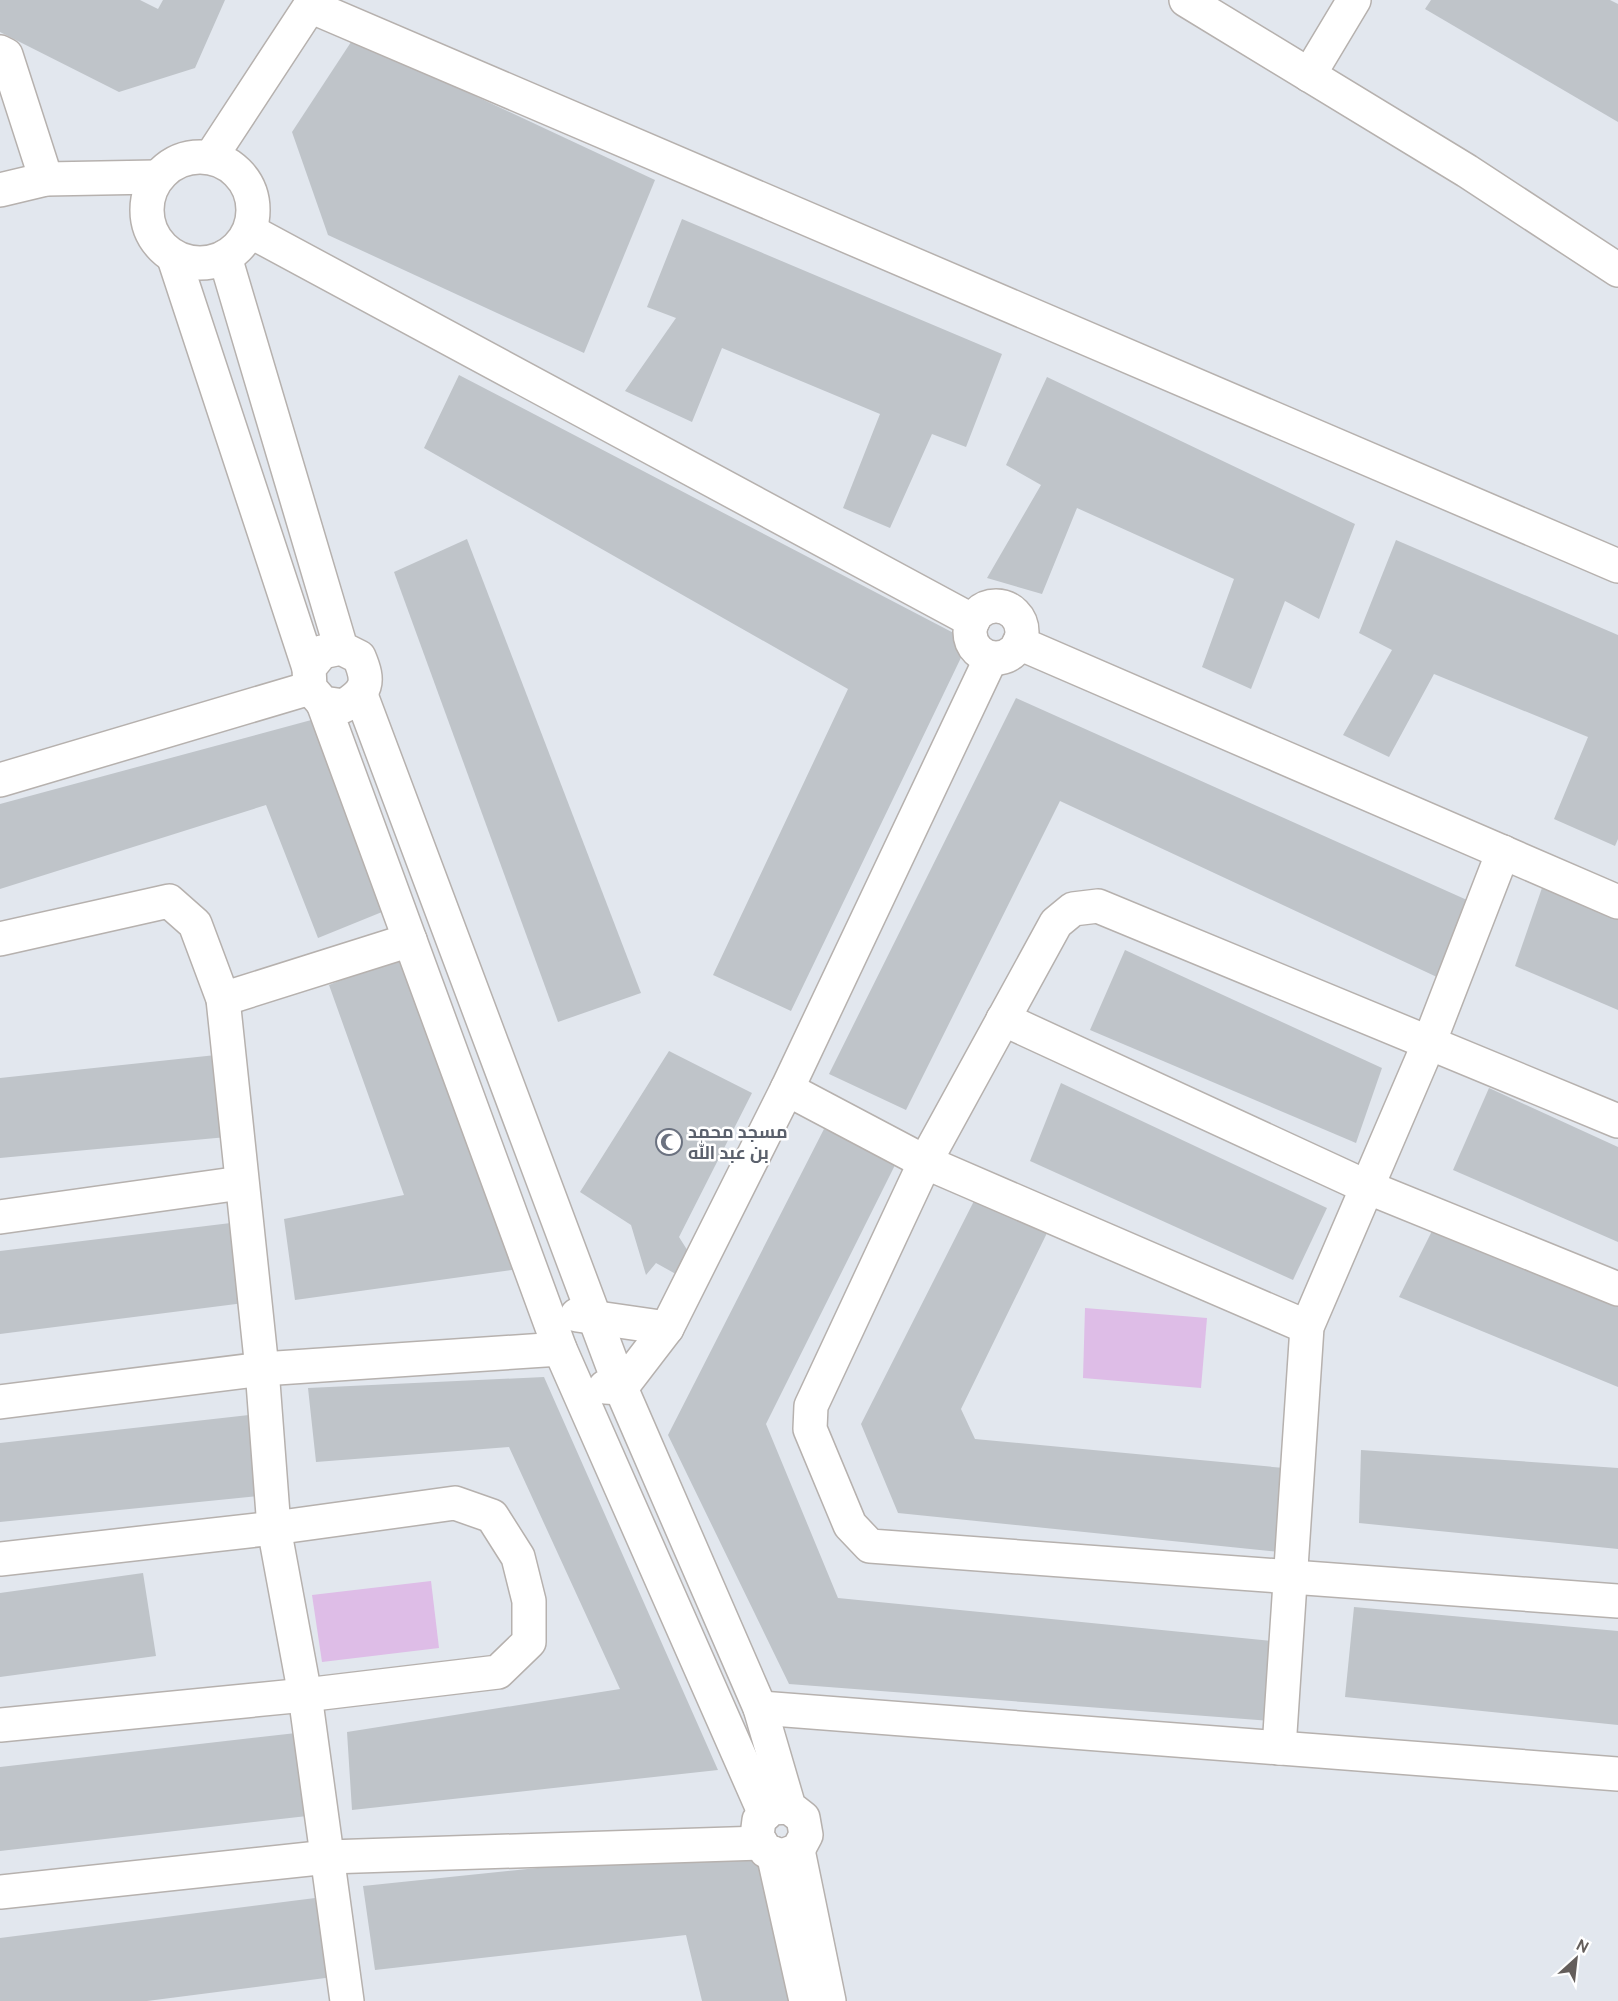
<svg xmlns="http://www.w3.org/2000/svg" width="1618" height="2001" font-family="Cabin,Cairo,sans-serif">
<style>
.green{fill:#debde7}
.building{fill:#bfc4c9}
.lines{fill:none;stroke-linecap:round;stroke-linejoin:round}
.minor-casing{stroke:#b6b1ae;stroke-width:36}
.minor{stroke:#fff;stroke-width:33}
.labels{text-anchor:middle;stroke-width:5;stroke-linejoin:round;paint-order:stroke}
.worship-label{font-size:18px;font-weight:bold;fill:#5b616d;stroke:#fff;text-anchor:start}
</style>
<rect width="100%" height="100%" fill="#e2e7ee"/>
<!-- green -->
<g class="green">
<polygon points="1085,1308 1207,1318 1201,1388 1083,1378"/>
<polygon points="431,1581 439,1648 322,1662 312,1595"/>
</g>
<!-- building -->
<g class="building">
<polygon points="0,0 140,0 158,9 163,0 225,0 195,68 119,92 0,32"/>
<polygon points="1431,0 1610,0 1618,4 1618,122 1425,9"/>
<polygon points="353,39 655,180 584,353 328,235 292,132"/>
<polygon points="682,219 1002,354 966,447 932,434 890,528 843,508 880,414 722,348 692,422 625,391 676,318 647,307"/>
<polygon points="459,375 969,641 791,1011 713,975 848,689 424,448"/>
<polygon points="1047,377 1355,524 1319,619 1285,601 1251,689 1202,667 1234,579 1077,508 1042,594 987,578 1041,485 1006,465"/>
<polygon points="467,539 641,993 558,1022 394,572"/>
<polygon points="1396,540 1618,635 1618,839 1615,846 1554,819 1588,737 1434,674 1389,757 1343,735 1392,650 1359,633"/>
<polygon points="1016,698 1467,900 1439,978 1060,801 906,1110 829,1074"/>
<polygon points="315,719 382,912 318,938 266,805 0,889 0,804"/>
<polygon points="1543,885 1618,919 1618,1010 1515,966"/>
<polygon points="1125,950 1382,1068 1356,1143 1090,1030"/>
<polygon points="410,951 526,1268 295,1300 284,1219 404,1195 329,985"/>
<polygon points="669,1051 752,1093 679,1237 691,1256 683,1278 656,1263 646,1275 631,1225 580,1192"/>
<polygon points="216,1055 227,1137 0,1158 0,1078"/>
<polygon points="1061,1083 1327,1208 1293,1280 1030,1161"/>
<polygon points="1489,1088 1618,1147 1618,1242 1453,1170"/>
<polygon points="824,1129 899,1157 766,1424 838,1598 1273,1641 1271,1721 789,1684 668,1435"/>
<polygon points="976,1197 1047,1233 961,1409 975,1439 1284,1468 1279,1552 898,1513 861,1424"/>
<polygon points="1439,1217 1618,1295 1618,1387 1399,1297"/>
<polygon points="239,1222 252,1302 0,1334 0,1251"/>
<polygon points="544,1377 718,1770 352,1810 347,1732 620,1689 509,1447 316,1462 308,1388"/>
<polygon points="249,1415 258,1496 0,1522 0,1443"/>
<polygon points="1361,1450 1618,1468 1618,1549 1359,1523"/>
<polygon points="143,1573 156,1656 0,1677 0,1593"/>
<polygon points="1354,1607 1618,1631 1618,1725 1345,1697"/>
<polygon points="305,1732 316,1815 0,1851 0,1767"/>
<polygon points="760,1845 797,2001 702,2001 686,1935 375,1970 363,1886"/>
<polygon points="323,1897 333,1977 147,2001 0,2001 0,1938"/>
</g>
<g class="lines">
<defs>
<g id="minor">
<polyline points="1186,0 1467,171 1618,270"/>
<polyline points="0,52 6,55 46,179"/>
<polyline points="1309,75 1354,0"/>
<circle cx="200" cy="210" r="53"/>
<polyline points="211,157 310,6 1618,566"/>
<polyline points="0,190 46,179 156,177"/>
<polyline points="250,231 973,621"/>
<path d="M225,257L341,648L359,657C370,683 367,691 344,706L323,703L310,688L309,668L322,652L341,648"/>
<polyline points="174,258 309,668"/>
<circle cx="996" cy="632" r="26"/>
<polyline points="1019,643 1618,902"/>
<polyline points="361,695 621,1388 760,1708 789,1807 803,1818 806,1835 798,1850 782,1856 766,1851 757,1836 759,1820 772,1808 789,1807"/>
<polyline points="323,703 560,1349 765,1814"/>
<polyline points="0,780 310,688"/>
<polyline points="0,939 169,901 195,924 223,999 262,1369 274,1528 305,1695 347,2001"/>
<polyline points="223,999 410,940"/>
<polyline points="1003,1019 1367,1187 1618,1289"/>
<polyline points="787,1089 925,1162 1307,1327"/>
<polyline points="1618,1121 1098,906 1073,909 1056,923 925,1162 811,1406 810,1429 850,1525 870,1546 1618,1601"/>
<polyline points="0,1217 241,1183"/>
<polyline points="577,1315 667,1328"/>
<polyline points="605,1387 621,1388 667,1328 787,1089 991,658"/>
<polyline points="0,1402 262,1369 560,1349"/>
<polyline points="0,1559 274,1528 455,1503 492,1516 518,1557 529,1601 529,1642 498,1672 305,1695 0,1725"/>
<polyline points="760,1708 1618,1774"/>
<polyline points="1279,1748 1307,1327 1429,1043 1503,852"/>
<polyline points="798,1850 829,2001"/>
<polyline points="773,1853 806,2001"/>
<polyline points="0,1892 328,1857 761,1843"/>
</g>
</defs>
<!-- minor casing -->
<use href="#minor" class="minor-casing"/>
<!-- minor -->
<use href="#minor" class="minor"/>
</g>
<!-- icons -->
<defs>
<symbol id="mosque-ring" viewBox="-11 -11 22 22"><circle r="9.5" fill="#fff" stroke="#6b7280" stroke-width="1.5"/><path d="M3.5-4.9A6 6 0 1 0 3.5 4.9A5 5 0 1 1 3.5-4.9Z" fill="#6b7280"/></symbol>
</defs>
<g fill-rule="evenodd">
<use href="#mosque-ring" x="654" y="1127" width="30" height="30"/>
</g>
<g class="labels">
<!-- worship labels -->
<g class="worship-label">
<text x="688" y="1138">مسجد محمد<tspan x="688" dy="21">بن عبد الله</tspan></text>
</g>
</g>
<!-- north arrow -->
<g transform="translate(1576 1959) rotate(27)" stroke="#ffffff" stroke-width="4.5" paint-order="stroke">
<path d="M0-4.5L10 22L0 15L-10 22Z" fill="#645e5b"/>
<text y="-9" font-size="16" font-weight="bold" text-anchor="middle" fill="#645e5b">N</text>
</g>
</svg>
